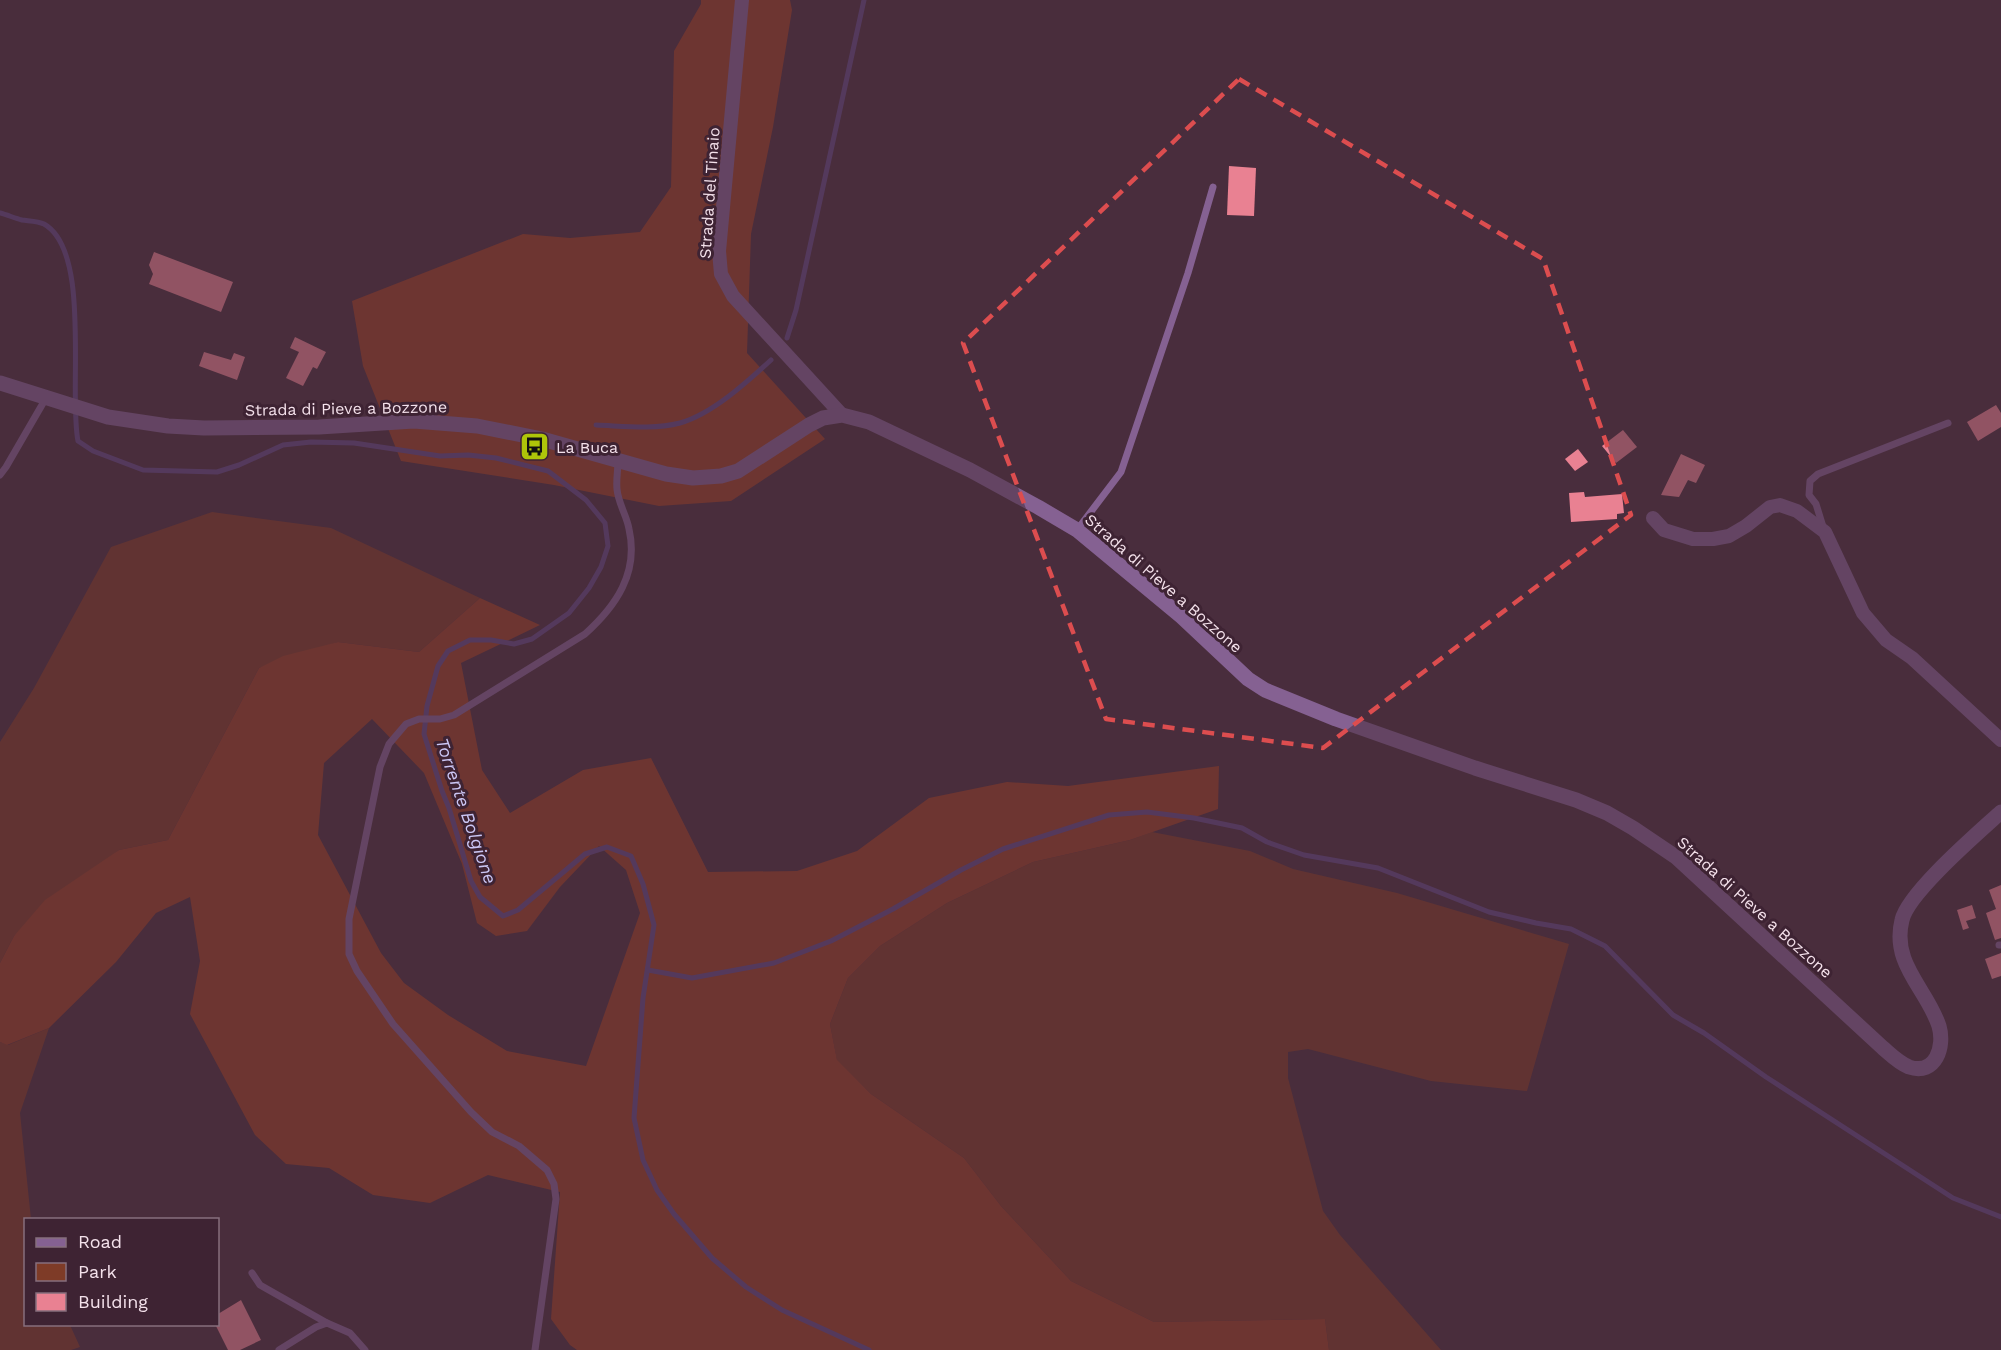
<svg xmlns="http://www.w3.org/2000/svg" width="2001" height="1350" font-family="'Work Sans',sans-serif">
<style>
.green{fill:#7e3b27}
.forest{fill:#993f24;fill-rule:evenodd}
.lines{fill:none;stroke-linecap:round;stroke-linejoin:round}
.stream{stroke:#624884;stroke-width:5}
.building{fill:#e98192}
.service{stroke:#856192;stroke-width:7}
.minor{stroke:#856192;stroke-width:14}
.tertiary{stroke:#856192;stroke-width:15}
.marked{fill:none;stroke:#dc4d4f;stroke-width:4.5;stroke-dasharray:12 8;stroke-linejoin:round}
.labels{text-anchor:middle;stroke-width:6;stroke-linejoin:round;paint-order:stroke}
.street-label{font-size:16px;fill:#f4e1eb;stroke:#3e2333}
.poi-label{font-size:16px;fill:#f4e1eb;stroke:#3e2333;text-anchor:start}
.water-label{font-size:18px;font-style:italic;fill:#cbc6f4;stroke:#3e2333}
</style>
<rect width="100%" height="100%" fill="#492d3d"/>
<!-- green -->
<g class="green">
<polygon points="212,512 331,528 480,598 419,652 338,642 259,668 168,840 119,850 14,936 0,963 0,742 34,688 111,547"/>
<polygon points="1152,832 1250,851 1293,869 1397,893 1569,944 1527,1091 1431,1081 1308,1049 1288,1052 1288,1078 1323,1211 1340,1235 1441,1350 1329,1350 1325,1319 1154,1322 1071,1281 1001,1206 964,1158 871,1094 837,1061 830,1024 848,978 880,946 947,903 1033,862 1130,840"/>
<polygon points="49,1028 20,1113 31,1219 26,1220 26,1324 70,1325 80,1347 71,1350 0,1350 0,1042 8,1045"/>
</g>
<!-- forest -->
<g class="forest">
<polygon points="701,0 790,0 792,10 773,127 751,234 747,353 825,439 731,501 659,506 554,485 401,461 363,366 352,301 523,234 570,238 640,232 671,187 674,51 701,4"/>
<path d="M480,598L540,625L461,663L482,770L510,813L583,770L651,758L708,872L797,871L857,851L929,798L1007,782L1068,786L1219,766L1218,809L1130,840L1033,862L947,903L880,946L848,978L830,1024L837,1060L871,1094L964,1158L1001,1206L1071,1281L1154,1322L1325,1319L1329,1350H577L570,1345L551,1319L560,1192L488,1175L430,1203L373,1195L329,1168L286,1164L255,1135L190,1014L200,961L190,897L156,913L116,962L49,1028L7,1045L0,1042V963L14,936L45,900L119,850L168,840L259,668L283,656L338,642L419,652ZM372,719L424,773L462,864L477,923L496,936L527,931L560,887L599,846L626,870L640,913L586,1066L507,1051L448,1015L404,983L381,953L318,835L324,763Z"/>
</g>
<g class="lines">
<!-- stream -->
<g class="stream">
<path d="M0,213C7,215 15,218 22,220C29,221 38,221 44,224C92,251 68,392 78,441L93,451L143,470L217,472L239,465L283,445L311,442L354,443L440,456L468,455L496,458L548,471L586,500L605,523L608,546L601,567L589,588L569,613L532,639L514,644L491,640H470L448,651L438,666L427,706L424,734L442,791L449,808L471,881L480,897L503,916L518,910L585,854L607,847L631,856L643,884L654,925L643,998L634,1118L643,1160L657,1190L674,1214L712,1258L746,1287L782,1310L869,1350"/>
<polyline points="787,338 796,310 864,0"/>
<path d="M596,425C623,426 653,430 680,423C712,414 746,383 771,360"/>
<polyline points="648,970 692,978 774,963 831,941 893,909 961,870 1003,849 1109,815 1147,812 1194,818 1242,828 1267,842 1304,855 1378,868 1489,912 1536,923 1571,929 1605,946 1673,1015 1704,1033 1766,1077 1953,1198 2001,1217"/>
</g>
</g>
<!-- building -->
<g class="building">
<polygon points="1229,166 1256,168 1254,216 1227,215"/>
<polygon points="154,252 233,282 221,312 149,284 153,274 149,265"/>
<polygon points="295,337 326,352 317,369 313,367 303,386 286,378 299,352 290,348"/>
<polygon points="204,352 231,360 234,353 245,357 237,380 199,366"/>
<polygon points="1996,405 2001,413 2001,427 1978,441 1967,422"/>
<polygon points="1623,430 1637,447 1616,463 1602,446"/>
<polygon points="1578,449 1588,462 1575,471 1565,459"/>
<polygon points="1681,454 1705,465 1696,483 1688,480 1679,497 1661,495"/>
<polygon points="1584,492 1585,497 1622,494 1624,513 1617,514 1617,519 1571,522 1569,493"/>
<polygon points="2001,885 2001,938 1995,940 1986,913 1996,909 1989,890"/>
<polygon points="1972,905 1976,918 1966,921 1969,928 1963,930 1957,910"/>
<polygon points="2001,953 2001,976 1992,979 1985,959"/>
<polygon points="241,1300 261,1340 240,1350 228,1350 215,1324 218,1324 218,1314"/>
</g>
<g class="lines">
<!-- service -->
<g class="service">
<polyline points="0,475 6,467 46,398"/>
<polyline points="1077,530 1121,472 1188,273 1213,187"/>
<polyline points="1824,530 1816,504 1809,495 1810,481 1818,474 1948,423"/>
<polyline points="1999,945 2001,945"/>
<polyline points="252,1273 260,1285 327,1323"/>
<polyline points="279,1350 316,1327 327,1323 350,1333 365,1350"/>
<path d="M535,1350L556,1199L554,1184L547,1170L519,1146L492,1132L471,1112L393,1024L357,971L349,954V919L380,767L389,744L406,724L419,719H440L454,715L585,634C616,606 639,573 629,529C627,516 618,503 617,489C616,480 618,470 618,461"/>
</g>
<!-- minor -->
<g class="minor">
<polyline points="742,0 719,251 721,274 733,296 842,415"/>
<polyline points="1653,518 1664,530 1693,539 1713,539 1729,536 1746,526 1770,507 1780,505 1797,511 1825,532 1863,613 1886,640 1912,658 2001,740"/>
</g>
<!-- tertiary -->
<path class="tertiary" d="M0,383L108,417L168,426L204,428L319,427L414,421L477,426L542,439L666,474L693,478L721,476L738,471L809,425L823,418L842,415L869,422L970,470L1038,507L1077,530L1182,617L1248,679L1265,690L1336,719L1475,768L1576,800L1607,813L1633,828L1676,857L1883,1048C1891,1055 1899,1063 1909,1067C1936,1076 1945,1046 1939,1026C1927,989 1891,964 1902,920C1908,893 1978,833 2001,812"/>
</g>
<!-- marked area -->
<path d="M0 0H2001V1350H0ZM1239,79L1543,259L1631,515L1323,748L1106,719L963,343Z" fill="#492d3d" fill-opacity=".55" fill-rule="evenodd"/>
<path class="marked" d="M1239,79L1543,259L1631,515L1323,748L1106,719L963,343Z"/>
<!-- icons -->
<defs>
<symbol id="bus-square" viewBox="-11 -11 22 22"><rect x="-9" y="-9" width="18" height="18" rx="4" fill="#aec509" stroke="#3e2333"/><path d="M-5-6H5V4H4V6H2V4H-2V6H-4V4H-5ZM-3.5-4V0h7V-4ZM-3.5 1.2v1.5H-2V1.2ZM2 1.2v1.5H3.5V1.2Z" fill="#111"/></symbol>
</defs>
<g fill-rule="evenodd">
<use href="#bus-square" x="518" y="430" width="33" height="33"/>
</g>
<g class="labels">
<!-- street labels -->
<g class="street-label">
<text transform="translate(709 193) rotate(-86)" y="6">Strada del Tinaio</text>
<text transform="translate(346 408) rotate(-1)" y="6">Strada di Pieve a Bozzone</text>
<text transform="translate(1164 583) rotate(41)" y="6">Strada di Pieve a Bozzone</text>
<text transform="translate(1755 907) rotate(42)" y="6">Strada di Pieve a Bozzone</text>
</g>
<!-- poi labels -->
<g class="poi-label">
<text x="556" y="453">La Buca</text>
</g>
<!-- water labels -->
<g class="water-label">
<text transform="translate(466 811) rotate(71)" y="6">Torrente Bolgione</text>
</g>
</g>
<!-- legend -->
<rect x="24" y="1218" width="195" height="108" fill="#3e2333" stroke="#876f7d" stroke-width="1.5"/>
<rect x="36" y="1238" width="30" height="9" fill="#856192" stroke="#876f7d" stroke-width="1.5"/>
<text x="78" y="1248" font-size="18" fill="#f4e1eb">Road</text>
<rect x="36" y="1263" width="30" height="18" fill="#7e3b27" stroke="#876f7d" stroke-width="1.5"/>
<text x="78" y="1278" font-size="18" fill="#f4e1eb">Park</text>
<rect x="36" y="1293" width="30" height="18" fill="#e98192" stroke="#876f7d" stroke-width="1.5"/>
<text x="78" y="1308" font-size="18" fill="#f4e1eb">Building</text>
</svg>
